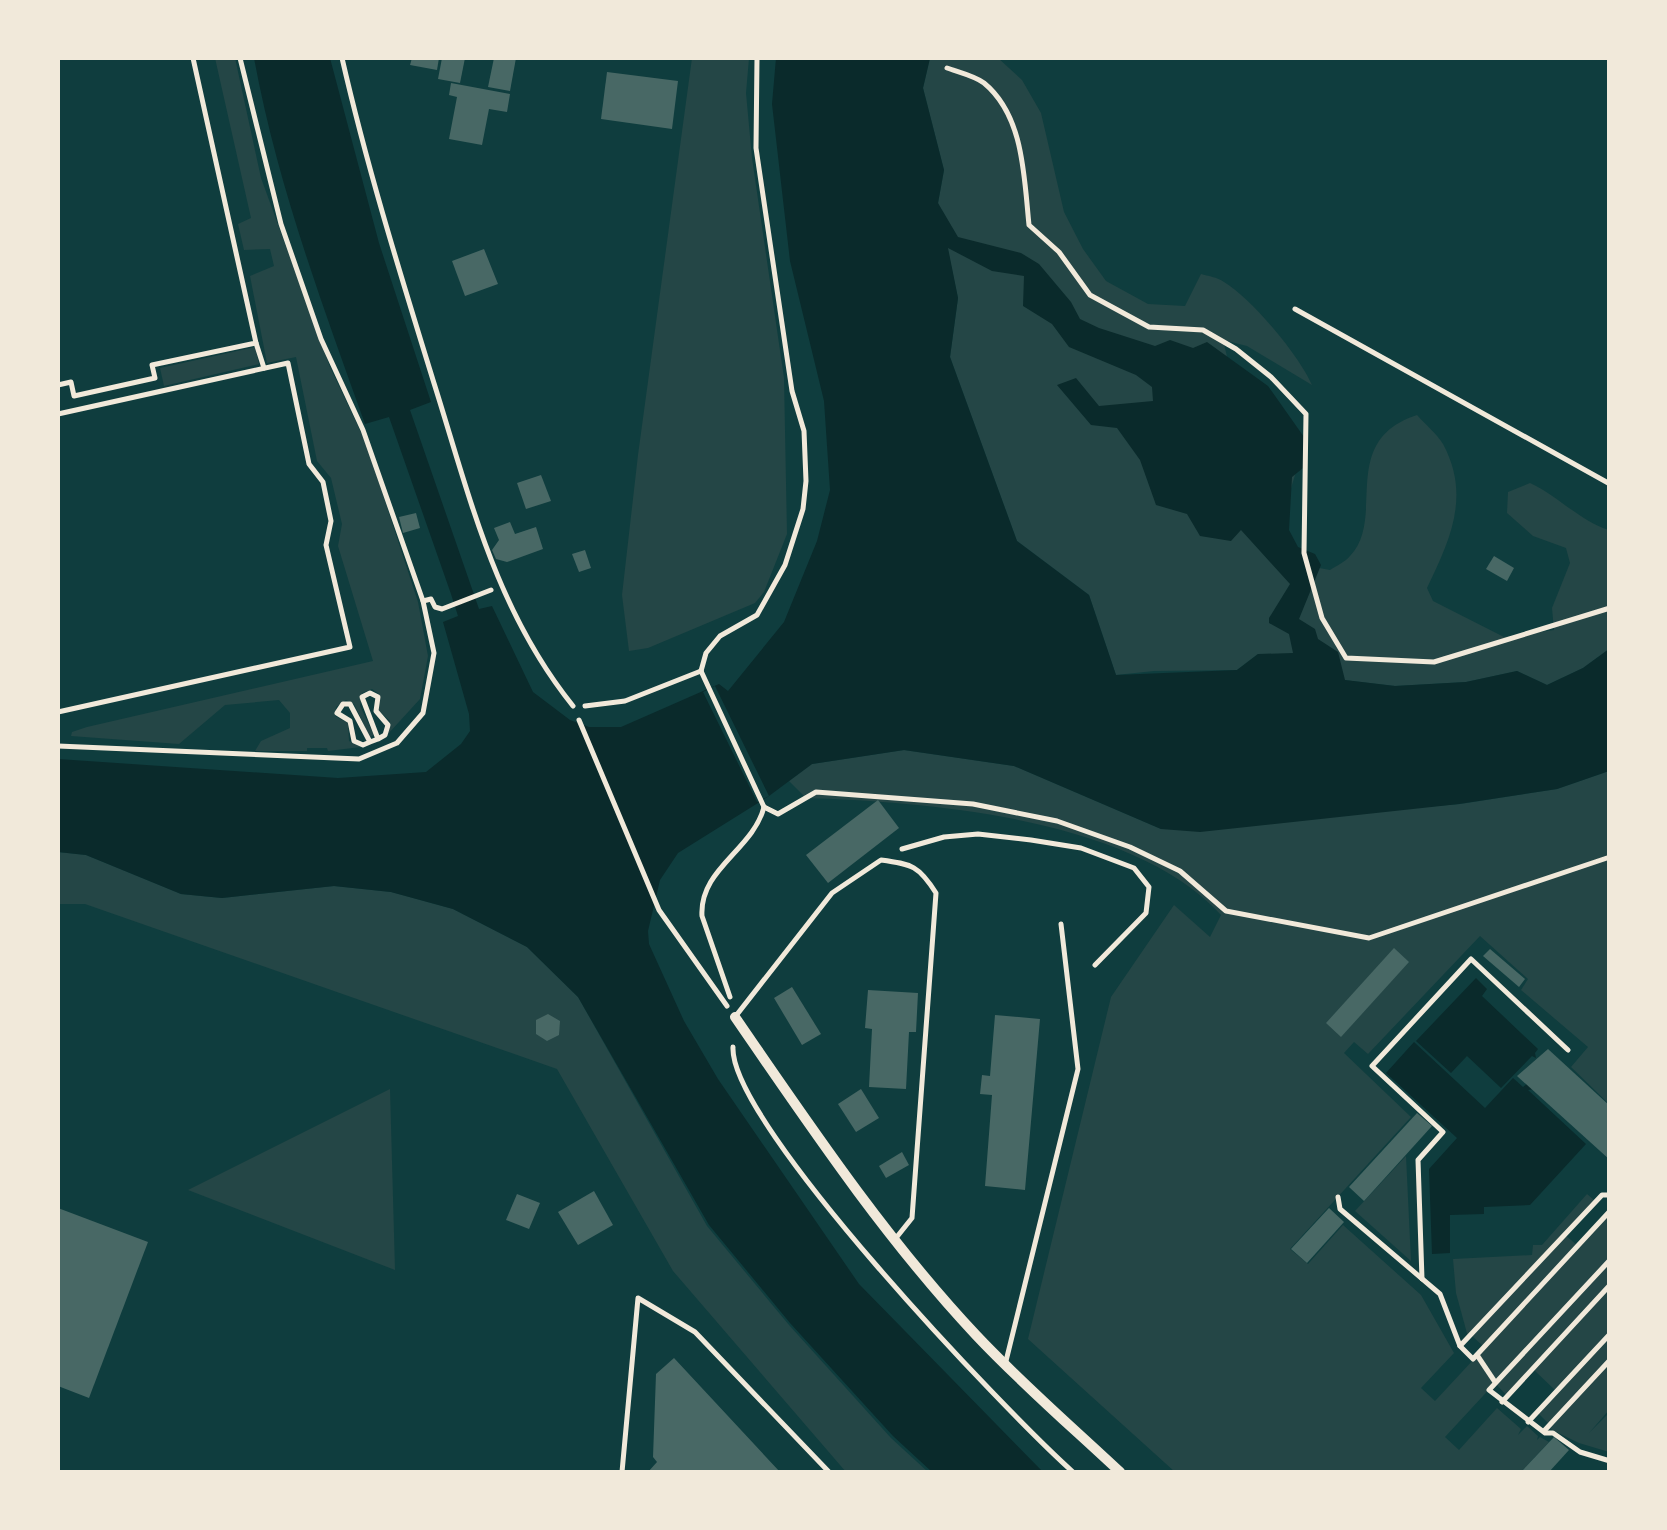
<svg xmlns="http://www.w3.org/2000/svg" width="1667" height="1530" font-family="Figtree,sans-serif">
<style>
.green{fill:#244646}
.water{fill:#0a2a2b;fill-rule:evenodd}
.pier{fill:#0f3d3e}
.building{fill:#486865}
.lines{fill:none;stroke-linecap:round;stroke-linejoin:round}
.path{stroke:#f1e9da;stroke-width:5}
.service{stroke:#f1e9da;stroke-width:5}
.minor{stroke:#f1e9da;stroke-width:10}
</style>
<rect width="100%" height="100%" fill="#0f3d3e"/>
<!-- green -->
<g class="green">
<polygon points="215,58 235,58 261,178 330,367 366,443 418,602 428,656 420,699 388,734 390,721 378,710 379,694 372,689 362,693 360,706 374,735 370,737 354,704 346,700 336,707 335,716 348,723 349,741 361,747 328,751 327,748 307,748 307,751 255,751 261,741 290,728 290,713 279,700 225,705 179,744 71,736 72,732 87,727 373,661 338,546 342,524 331,478 317,461 296,357 267,363 250,276 274,266 270,249 244,250 238,224 251,218"/>
<polygon points="692,58 749,58 746,93 752,158 784,378 787,534 764,592 755,603 648,648 629,651 622,595 638,455"/>
<path d="M930,58H998L1022,80L1041,113L1064,212L1083,249L1106,281L1148,304L1185,306L1201,274C1208,276 1217,277 1224,282C1252,299 1299,355 1312,385L1247,346L1223,340L1230,369L1302,452L1282,518L1303,565L1330,570C1336,566 1345,562 1350,556C1387,518 1337,441 1417,415C1425,424 1437,434 1443,444C1471,496 1450,540 1427,588L1433,601L1504,637L1554,630L1552,608L1570,563L1566,548L1533,536L1507,513L1508,492L1530,483C1558,496 1580,521 1609,530V649L1583,668L1547,685L1517,671L1466,682L1395,686L1318,677L1258,654L1237,670L1154,671L1116,675L1089,595L1017,541L950,357L958,298L938,203L944,170L923,88Z"/>
<polygon points="255,347 259,364 164,386 160,368"/>
<path d="M904,750L1014,766L1161,829L1460,804L1557,789L1609,771V1104L1571,1067L1588,1047L1521,990L1528,979L1480,936L1368,1054L1354,1042L1344,1053L1411,1117L1290,1249L1308,1264L1343,1225L1421,1295L1454,1353L1421,1388L1435,1401L1487,1345L1483,1346L1472,1336L1565,1235L1577,1245L1609,1212V1284L1507,1396L1495,1383L1445,1437L1459,1450L1497,1408L1521,1429L1518,1435L1527,1426L1538,1436L1537,1440L1540,1437L1549,1442L1521,1472H1175L1028,1339L1111,997L1174,905L1210,937L1221,915C1133,818 929,802 806,798L789,781L812,764Z"/>
<polygon points="58,852 86,855 181,894 222,898 334,886 391,892 453,909 527,947 578,997 707,1226 789,1325 891,1438 928,1472 846,1472 673,1271 557,1069 85,904 58,904"/>
<polygon points="390,1089 395,1270 188,1190"/>
<polygon points="1406,1156 1411,1261 1355,1211"/>
<polygon points="1587,1194 1594,1200 1468,1337 1456,1293 1453,1259 1532,1255 1533,1245 1542,1245"/>
<polygon points="1609,1287 1609,1333 1556,1391 1534,1370"/>
<polygon points="1609,1336 1609,1410 1589,1433 1609,1413 1609,1452 1579,1443 1548,1428 1550,1425 1538,1413"/>
</g>
<!-- water -->
<g class="water">
<path d="M254,58H330L379,243L431,402L410,410L479,609L492,606L533,692L570,720L589,727H621L719,684L728,691L784,622L817,541L830,490L824,401L790,261L772,104L776,58H930L923,88L944,170L938,203L958,237L1021,253L1039,264L1071,302L1080,319L1099,328L1155,346L1170,340L1193,348L1207,342L1268,386L1304,437L1303,468L1292,477L1289,530L1298,547L1315,554L1321,565L1299,619L1315,629L1318,639L1338,652L1345,680L1395,686L1466,682L1517,671L1547,685L1583,668L1609,649V771L1557,789L1459,804L1200,832L1161,829L1014,766L904,750L812,764L769,796L678,853L660,880L648,931L649,944L684,1021L718,1079L859,1284L1043,1472H932L893,1436L790,1323L709,1225L578,997L527,947L453,909L391,892L334,886L222,898L181,894L86,855L58,852V759L338,778L426,772L461,744L470,731L469,714L443,622L458,616L451,594L389,417L365,424C322,304 277,183 254,58ZM948,248L992,271L1024,276L1023,306L1052,324L1069,347L1136,375L1152,387L1153,401L1099,406L1076,378L1057,385L1091,425L1117,428L1140,460L1156,505L1187,514L1200,536L1231,541L1241,530L1290,584L1269,618V623L1289,634L1293,653L1258,654L1237,670L1116,675L1089,595L1017,541L950,357L958,298Z"/>
<polygon points="1476,978 1487,989 1482,996 1538,1049 1535,1053 1536,1058 1532,1056 1501,1088 1467,1056 1451,1073 1416,1041"/>
<polygon points="1414,1042 1485,1108 1513,1078 1523,1087 1528,1083 1535,1089 1528,1090 1586,1144 1530,1205 1484,1207 1484,1214 1450,1215 1450,1253 1432,1254 1429,1169 1457,1138 1386,1073"/>
</g>
<!-- pier -->
<polygon class="pier" points="715,686 769,796 757,802 703,692"/>
<!-- building -->
<g class="building">
<polygon points="412,58 439,58 437,70 410,65"/>
<polygon points="442,58 465,58 460,83 438,79"/>
<polygon points="494,58 516,58 510,91 488,87"/>
<polygon points="607,72 678,81 672,129 601,119"/>
<polygon points="451,83 510,94 507,112 489,109 482,145 449,139 457,97 449,95"/>
<polygon points="484,249 498,284 465,296 452,261"/>
<polygon points="541,475 551,501 526,509 517,483"/>
<polygon points="416,513 420,528 403,533 399,517"/>
<polygon points="510,522 515,534 536,527 543,549 507,562 496,559 492,550 499,540 494,528"/>
<polygon points="585,550 591,568 579,572 572,554"/>
<polygon points="1494,556 1514,568 1507,581 1486,569"/>
<polygon points="878,800 899,828 828,883 806,855"/>
<polygon points="1394,948 1409,962 1341,1037 1326,1023"/>
<polygon points="1490,949 1525,979 1519,987 1483,956"/>
<polygon points="792,987 821,1034 802,1045 774,998"/>
<polygon points="868,990 918,993 916,1032 909,1032 906,1089 869,1087 872,1029 865,1028"/>
<polygon points="548,1014 560,1021 559,1035 547,1041 536,1034 536,1020"/>
<polygon points="995,1015 1040,1019 1025,1190 985,1186 992,1095 980,1094 982,1075 990,1076"/>
<polygon points="1548,1049 1610,1106 1610,1160 1517,1076"/>
<polygon points="861,1089 879,1118 856,1132 838,1104"/>
<polygon points="1417,1113 1432,1126 1364,1201 1349,1187"/>
<polygon points="902,1152 909,1165 886,1178 879,1166"/>
<polygon points="594,1191 613,1225 578,1245 558,1212"/>
<polygon points="517,1194 540,1203 529,1229 506,1220"/>
<polygon points="58,1208 148,1242 89,1398 58,1386"/>
<polygon points="1329,1208 1344,1222 1307,1263 1291,1249"/>
<polygon points="674,1358 780,1472 648,1472 657,1462 653,1457 656,1374"/>
<polygon points="1554,1437 1569,1450 1549,1472 1521,1472"/>
</g>
<g class="lines">
<!-- path -->
<g class="path">
<path d="M947,68C958,72 975,76 984,83C1024,116 1024,177 1029,225L1059,252L1090,295L1149,327L1203,330L1236,349L1271,377L1306,414L1304,553L1322,618L1346,658L1434,662L1610,608"/>
<polyline points="256,343 264,368"/>
<polyline points="58,385 71,382 74,396 155,378 152,365 256,343 193,58"/>
<polyline points="58,414 288,363 309,464 323,482 331,521 326,545 350,647 58,712"/>
<polyline points="423,601 431,599 435,607 442,609 491,590"/>
<polyline points="701,671 706,653 720,636 757,615 785,565 803,509 806,481 804,431 792,391 756,148 757,58"/>
<polyline points="701,671 764,807"/>
<polyline points="585,706 625,701 701,671"/>
<polyline points="579,720 659,910 727,1006"/>
<polyline points="370,742 363,745 354,741 350,721 337,713 343,704 350,704 370,742 378,739 362,697 370,693 378,697 376,711 388,725 385,735 378,739"/>
<polyline points="58,746 359,759 397,743 423,713 434,653 423,601 363,430 321,339 281,224 240,58"/>
<polyline points="764,807 778,814 816,792 973,804 1057,821 1130,847 1180,871 1226,911 1369,938 1610,857"/>
<polyline points="902,849 944,837 978,834 1031,840 1081,848 1134,868 1149,887 1146,913 1095,965"/>
<path d="M730,997L702,916C699,869 753,850 764,807"/>
<path d="M733,1047C729,1123 1008,1414 1073,1472"/>
<polyline points="1338,1197 1340,1209 1440,1294 1460,1346 1473,1359 1610,1211"/>
<polyline points="1610,1260 1489,1390 1545,1433 1553,1433 1580,1452 1610,1461"/>
<polyline points="1422,1279 1418,1160 1443,1132 1372,1066 1471,959 1568,1050"/>
<polyline points="1460,1346 1602,1195 1610,1195"/>
<polyline points="1477,1355 1495,1382"/>
<polyline points="1502,1402 1610,1285"/>
<polyline points="1528,1422 1610,1334"/>
<polyline points="1544,1431 1610,1360"/>
</g>
<!-- service -->
<g class="service">
<path d="M342,58C367,167 400,273 433,380C470,497 495,609 573,706"/>
<polyline points="1295,309 1610,484"/>
<path d="M735,1017L832,893L881,860C912,864 919,866 936,893L912,1218L896,1238"/>
<polyline points="1006,1361 1078,1069 1061,924"/>
<polyline points="622,1472 638,1298 695,1332 829,1472"/>
</g>
<!-- minor -->
<path class="minor" d="M735,1017C810,1126 885,1238 976,1335C1021,1383 1072,1427 1120,1472"/>
</g>
<!-- border -->
<rect width="1667" height="1530" fill="none" stroke="#f1e9da" stroke-width="120"/>
</svg>
